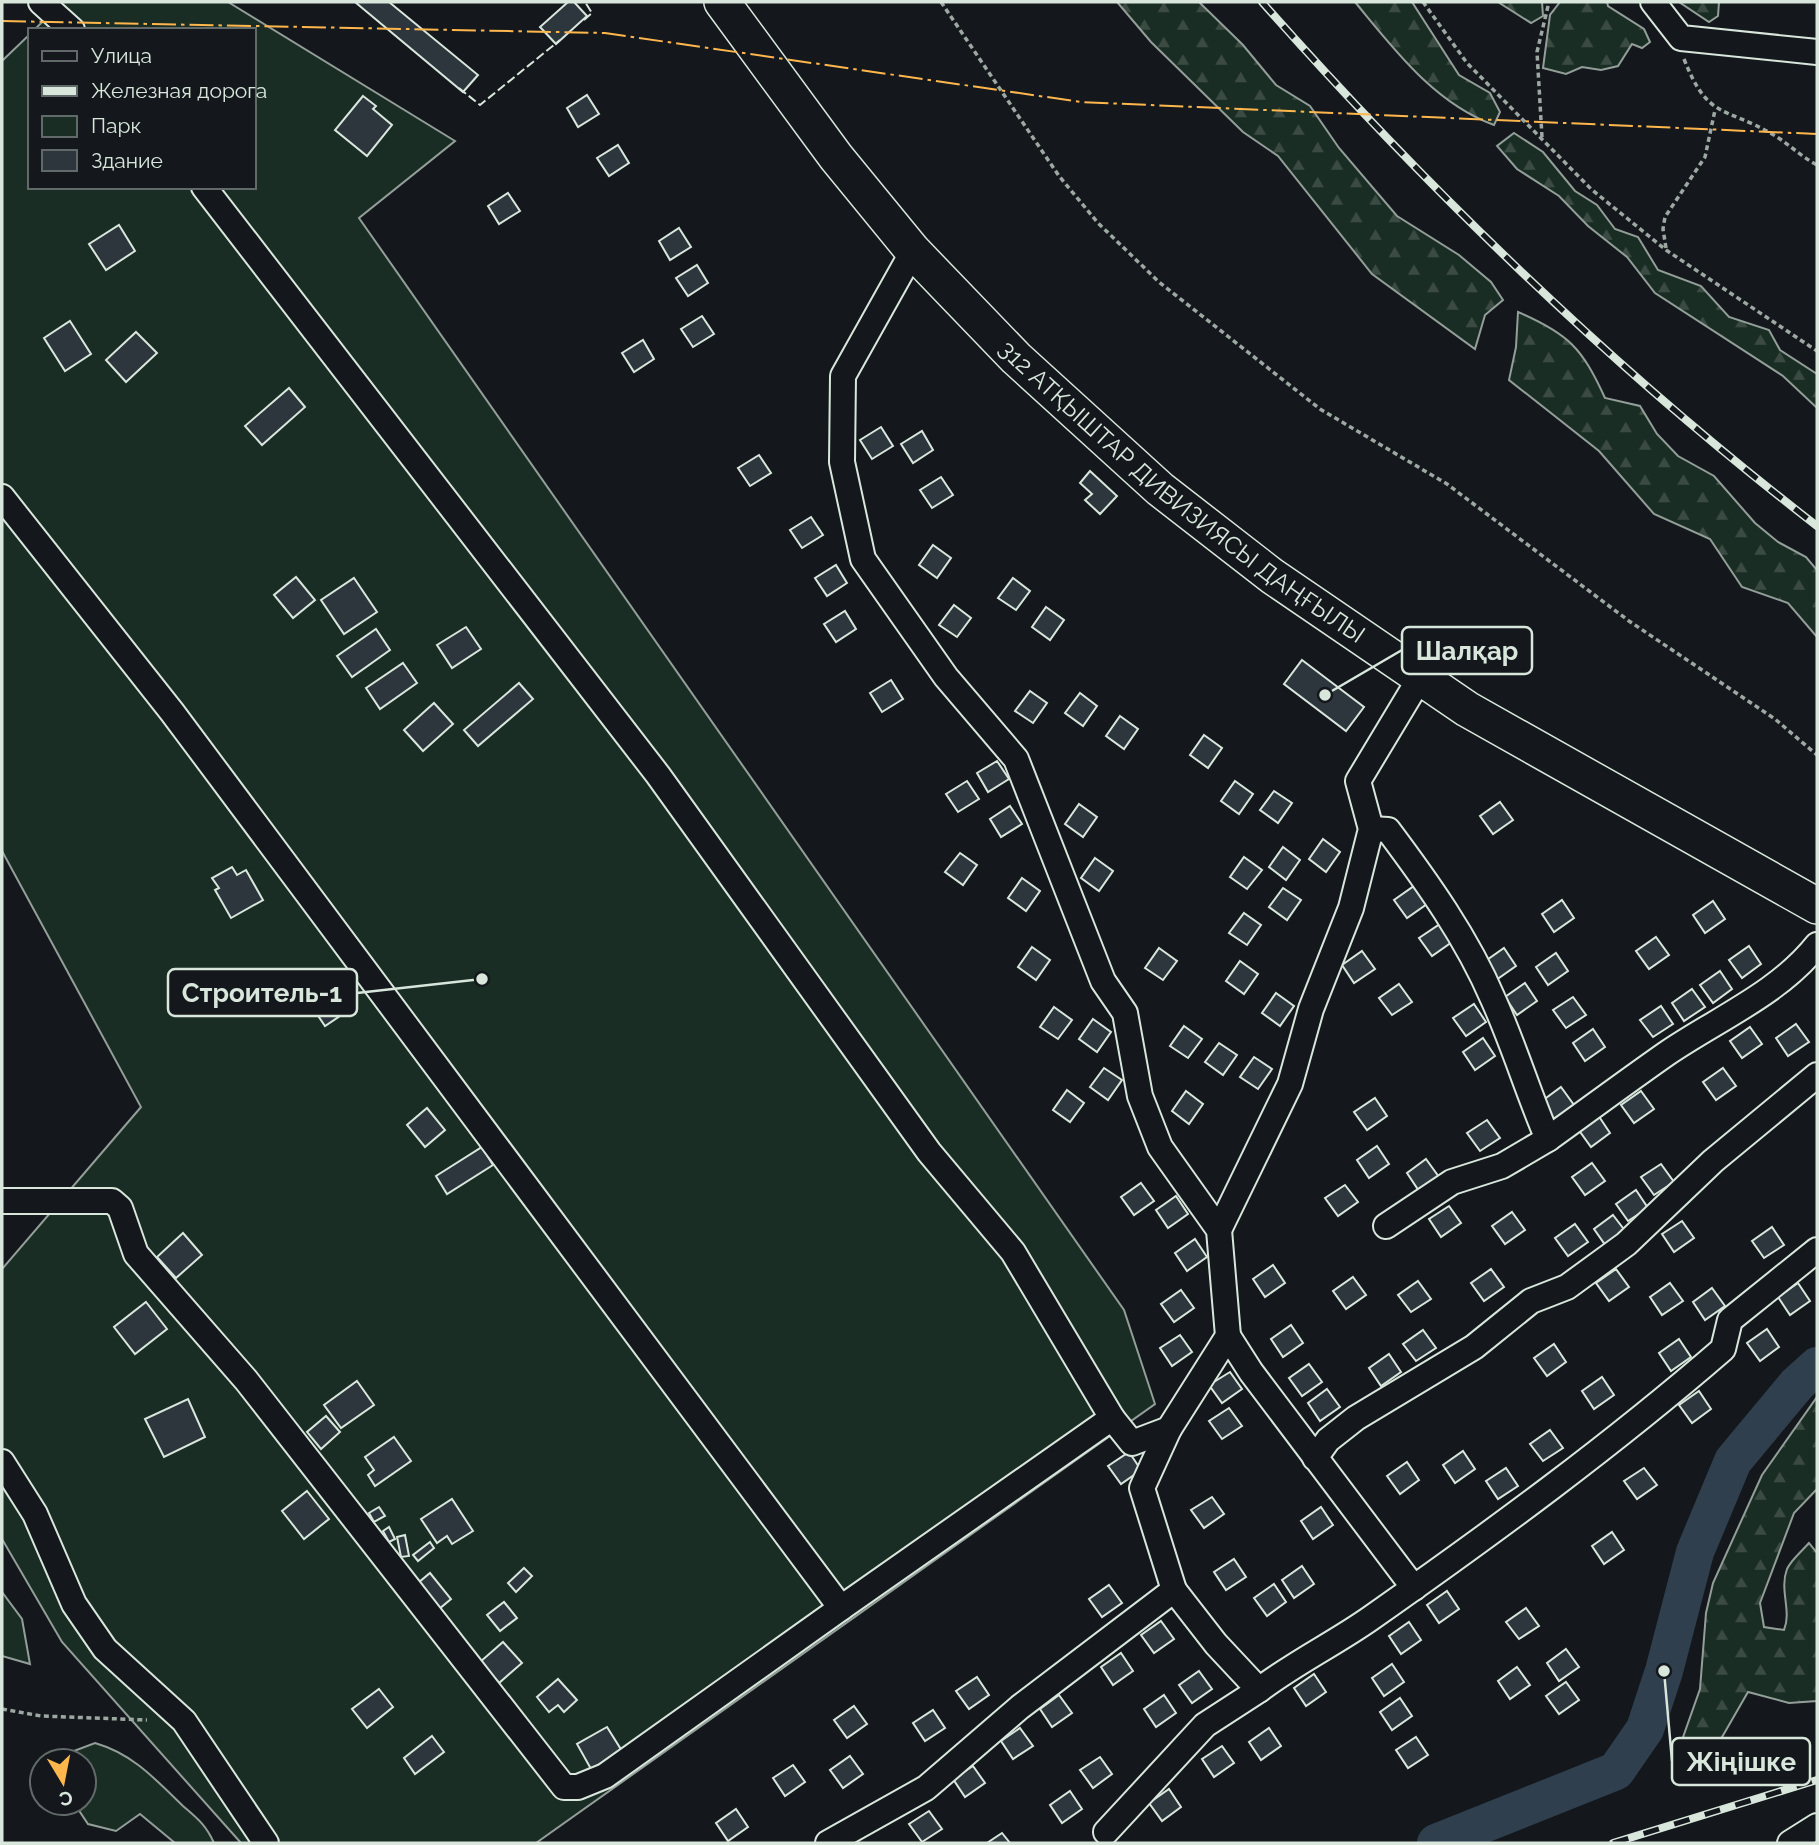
<svg xmlns="http://www.w3.org/2000/svg" width="1819" height="1845" font-family="Raleway,sans-serif">
<style>
.green{fill:#1a2d24;stroke:#939e99;stroke-width:2}
.forest{fill:url(#forest-firs);stroke:#939e99;stroke-width:2}
.lines{fill:none;stroke-linecap:round;stroke-linejoin:round}
.river{stroke:#2f3f4d;stroke-width:38}
.building{fill:#2c363c;stroke:#d8e6dc;stroke-width:2}
.minor-casing{stroke:#d8e6dc;stroke-width:28}
.highway-casing{stroke:#d8e6dc;stroke-width:38}
.path{stroke:#9da8a2;stroke-width:3.5;stroke-dasharray:5 3.5;stroke-linecap:butt}
.minor{stroke:#14181c;stroke-width:24}
.highway{stroke:#14181c;stroke-width:35}
.rail-casing{stroke:#d8e6dc;stroke-width:8}
.rail{stroke:#14181c;stroke-width:5;stroke-dasharray:16;stroke-linecap:butt}
.fence{stroke:#d8e6dc;stroke-width:2;stroke-dasharray:9 3.5;stroke-linecap:butt}
.power{stroke:#ffb74d;stroke-width:2;stroke-dasharray:24 5 3.5 5;stroke-linecap:butt}
.labels{text-anchor:middle;stroke-width:5;stroke-linejoin:round;paint-order:stroke}
.street-label{font-size:24px;fill:#d8e6dc;stroke:#14181c}
.leader{fill:none;stroke:#d8e6dc;stroke-width:2.5}
.callout-dot{fill:#d8e6dc;stroke:#14181c;stroke-width:2.5}
.callout{fill:#14181c;stroke:#d8e6dc;stroke-width:2.5}
.callout-label{font-size:26px;text-anchor:middle;font-weight:bold;fill:#d8e6dc}
</style>
<defs>
<pattern id="forest-firs" width="22" height="20" patternUnits="userSpaceOnUse" patternTransform="scale(1.75)"><rect width="22" height="20" fill="#1a2d24"/><path d="M5 1l3.5 6h-7zM16 11l3.5 6h-7z" fill="#3b4b43"/></pattern>
</defs>
<rect width="100%" height="100%" fill="#14181c"/>
<!-- green -->
<g class="green">
<polygon points="63,2 228,2 455,141 359,218 1124,1310 1155,1404 536,1843 241,1843 62,1642 2,1539 2,1269 141,1107 2,851 2,61 30,34 30,187 254,187 254,30 34,30"/>
<polygon points="2,1592 22,1619 30,1664 2,1656"/>
<path d="M95,1743C133,1754 155,1779 183,1806C198,1819 206,1825 214,1843H175L140,1814L116,1831L88,1824L74,1803H84V1761H66V1754Z"/>
</g>
<!-- forest -->
<g class="forest">
<polygon points="1117,2 1199,2 1243,45 1276,85 1310,106 1339,148 1397,216 1459,255 1491,282 1503,300 1485,315 1475,349 1372,274 1278,156 1243,132 1151,42"/>
<path d="M1355,2H1412L1459,75L1490,93L1500,112L1494,125C1434,103 1394,49 1355,2Z"/>
<polygon points="1498,2 1542,2 1543,16 1531,23"/>
<polygon points="1560,2 1607,2 1608,6 1644,29 1650,42 1642,48 1632,44 1618,66 1601,70 1582,67 1566,74 1543,68 1550,15"/>
<polygon points="1679,2 1719,2 1718,16 1709,22"/>
<polygon points="1514,133 1543,152 1575,191 1597,205 1615,229 1638,237 1658,270 1701,286 1729,317 1769,330 1780,350 1817,374 1817,408 1783,376 1655,293 1627,257 1588,226 1559,196 1517,169 1497,146"/>
<path d="M1518,312C1569,334 1582,348 1605,398L1640,406L1657,434L1678,456L1714,476L1755,523L1778,542L1806,557L1817,570V637L1788,603L1742,587L1710,539L1654,514L1599,451L1509,380L1516,347Z"/>
<path d="M1817,1397V1489L1794,1513L1760,1603L1764,1627L1784,1630C1792,1611 1779,1590 1787,1569C1791,1560 1802,1551 1809,1543L1817,1553V1701L1789,1703L1748,1692L1710,1758L1676,1757L1700,1689L1706,1613L1713,1583L1762,1475Z"/>
</g>
<g class="lines">
<!-- river -->
<polyline class="river" points="1436,1843 1616,1771 1645,1729 1664,1671 1695,1552 1733,1461 1797,1384 1817,1366"/>
</g>
<!-- building -->
<g class="building">
<polygon points="355,2 389,2 478,75 463,92"/>
<polygon points="568,2 574,2 587,16 556,44 540,27"/>
<polygon points="587,95 599,114 578,127 567,108"/>
<polygon points="363,96 376,106 373,109 392,125 367,156 335,130"/>
<polygon points="618,145 629,163 609,176 597,158"/>
<polygon points="508,193 520,211 499,224 488,206"/>
<polygon points="119,225 135,251 106,270 89,244"/>
<polygon points="679,228 691,247 670,260 659,241"/>
<polygon points="697,265 708,283 688,296 676,278"/>
<polygon points="702,316 714,334 693,347 681,329"/>
<polygon points="70,321 91,354 65,371 44,338"/>
<polygon points="136,332 157,353 126,382 106,360"/>
<polygon points="643,340 654,359 634,372 622,353"/>
<polygon points="289,388 305,407 262,445 245,426"/>
<polygon points="881,427 893,446 872,459 860,440"/>
<polygon points="922,431 933,450 913,463 901,444"/>
<polygon points="759,455 771,473 750,486 738,468"/>
<polygon points="1090,471 1117,496 1100,514 1085,500 1092,494 1080,483"/>
<polygon points="941,477 953,495 932,508 920,490"/>
<polygon points="811,517 823,535 802,548 790,530"/>
<polygon points="933,545 951,558 937,578 919,565"/>
<polygon points="836,565 847,583 827,596 815,578"/>
<polygon points="296,577 315,600 293,618 274,595"/>
<polygon points="354,578 377,612 344,634 321,600"/>
<polygon points="1013,578 1030,591 1016,610 998,598"/>
<polygon points="954,605 971,618 957,637 939,625"/>
<polygon points="1046,607 1064,620 1050,640 1032,627"/>
<polygon points="845,611 856,629 836,642 824,624"/>
<polygon points="466,627 481,649 452,668 437,645"/>
<polygon points="376,629 390,650 352,677 337,656"/>
<polygon points="1302,660 1364,707 1346,731 1284,684"/>
<polygon points="403,663 417,683 380,709 366,688"/>
<polygon points="891,680 903,699 882,712 870,693"/>
<polygon points="519,683 533,699 478,746 464,730"/>
<polygon points="1030,691 1047,703 1033,723 1015,711"/>
<polygon points="1080,693 1097,706 1083,726 1065,713"/>
<polygon points="434,703 453,724 423,751 404,730"/>
<polygon points="1120,716 1138,729 1124,749 1106,736"/>
<polygon points="1204,735 1222,748 1208,768 1190,755"/>
<polygon points="997,761 1009,779 988,792 977,773"/>
<polygon points="967,781 979,799 958,812 946,794"/>
<polygon points="1235,781 1253,794 1239,814 1221,801"/>
<polygon points="1274,791 1292,803 1278,823 1260,810"/>
<polygon points="1500,802 1513,820 1493,834 1480,816"/>
<polygon points="1079,804 1097,817 1083,837 1065,824"/>
<polygon points="1010,806 1022,824 1001,837 990,819"/>
<polygon points="1323,839 1340,852 1326,872 1309,859"/>
<polygon points="1283,847 1300,860 1286,880 1269,867"/>
<polygon points="960,853 977,865 963,885 945,872"/>
<polygon points="1244,857 1262,870 1247,889 1230,877"/>
<polygon points="1095,858 1113,871 1099,891 1081,878"/>
<polygon points="232,867 237,875 246,870 263,900 231,918 215,890 219,888 212,878"/>
<polygon points="1022,878 1040,891 1026,911 1008,898"/>
<polygon points="1414,886 1427,904 1407,918 1394,900"/>
<polygon points="1283,888 1301,900 1287,920 1269,907"/>
<polygon points="1562,900 1574,918 1554,932 1542,914"/>
<polygon points="1713,901 1725,919 1705,933 1693,915"/>
<polygon points="1244,913 1261,925 1247,945 1229,933"/>
<polygon points="1440,924 1452,942 1432,956 1419,938"/>
<polygon points="1656,937 1669,955 1649,969 1636,951"/>
<polygon points="1749,946 1761,964 1742,978 1729,960"/>
<polygon points="1032,947 1050,960 1036,980 1018,967"/>
<polygon points="1159,948 1177,961 1163,980 1145,968"/>
<polygon points="1504,948 1516,966 1496,980 1484,962"/>
<polygon points="1362,951 1375,969 1354,983 1342,965"/>
<polygon points="1556,953 1568,971 1548,985 1536,967"/>
<polygon points="1240,961 1258,974 1244,994 1226,981"/>
<polygon points="1720,971 1732,989 1713,1003 1700,985"/>
<polygon points="334,975 355,1006 325,1026 304,995"/>
<polygon points="1525,983 1537,1001 1517,1015 1505,997"/>
<polygon points="1399,984 1412,1002 1392,1015 1379,998"/>
<polygon points="1692,989 1705,1007 1684,1021 1672,1003"/>
<polygon points="1276,993 1294,1006 1280,1026 1262,1013"/>
<polygon points="1573,997 1586,1015 1566,1028 1553,1010"/>
<polygon points="1474,1004 1486,1022 1466,1036 1453,1018"/>
<polygon points="1661,1006 1673,1024 1653,1037 1640,1020"/>
<polygon points="1054,1007 1072,1020 1058,1039 1040,1027"/>
<polygon points="1093,1019 1111,1032 1097,1052 1079,1039"/>
<polygon points="1796,1024 1809,1042 1788,1056 1776,1038"/>
<polygon points="1184,1026 1202,1039 1188,1058 1170,1046"/>
<polygon points="1750,1027 1762,1044 1742,1058 1730,1041"/>
<polygon points="1593,1029 1605,1047 1585,1061 1573,1043"/>
<polygon points="1483,1038 1495,1056 1475,1070 1463,1052"/>
<polygon points="1219,1043 1237,1055 1223,1075 1205,1062"/>
<polygon points="1254,1057 1272,1069 1258,1089 1240,1077"/>
<polygon points="1104,1068 1122,1080 1108,1100 1090,1087"/>
<polygon points="1723,1068 1736,1086 1716,1100 1703,1082"/>
<polygon points="1561,1087 1574,1105 1554,1119 1542,1101"/>
<polygon points="1067,1090 1084,1103 1070,1122 1053,1110"/>
<polygon points="1186,1091 1203,1104 1189,1124 1172,1111"/>
<polygon points="1641,1091 1654,1109 1634,1123 1621,1105"/>
<polygon points="1375,1098 1387,1116 1367,1130 1354,1112"/>
<polygon points="427,1108 445,1130 425,1147 407,1125"/>
<polygon points="1598,1115 1610,1133 1591,1147 1578,1129"/>
<polygon points="1487,1120 1500,1138 1480,1151 1467,1133"/>
<polygon points="1377,1146 1389,1164 1369,1178 1357,1160"/>
<polygon points="482,1147 493,1165 447,1194 436,1176"/>
<polygon points="1426,1159 1439,1177 1419,1191 1407,1173"/>
<polygon points="1592,1163 1605,1181 1585,1195 1572,1177"/>
<polygon points="1661,1164 1674,1182 1654,1195 1641,1177"/>
<polygon points="1141,1183 1154,1201 1134,1215 1121,1197"/>
<polygon points="1345,1185 1358,1202 1338,1216 1325,1198"/>
<polygon points="1636,1190 1648,1208 1628,1221 1616,1204"/>
<polygon points="1176,1196 1188,1214 1168,1228 1156,1210"/>
<polygon points="1449,1206 1461,1223 1441,1237 1429,1219"/>
<polygon points="1512,1212 1525,1230 1505,1244 1492,1226"/>
<polygon points="1613,1215 1626,1232 1606,1246 1594,1229"/>
<polygon points="1682,1221 1694,1238 1674,1252 1662,1234"/>
<polygon points="1575,1224 1588,1242 1568,1256 1555,1238"/>
<polygon points="1772,1227 1784,1245 1764,1258 1752,1241"/>
<polygon points="183,1233 202,1255 176,1278 157,1257"/>
<polygon points="1195,1239 1207,1257 1187,1271 1175,1253"/>
<polygon points="1273,1265 1285,1283 1265,1297 1253,1279"/>
<polygon points="1491,1269 1504,1287 1484,1301 1471,1283"/>
<polygon points="1616,1269 1629,1287 1609,1301 1596,1283"/>
<polygon points="1353,1277 1366,1295 1346,1309 1333,1291"/>
<polygon points="1418,1281 1431,1299 1411,1312 1398,1295"/>
<polygon points="1670,1283 1683,1301 1662,1315 1650,1297"/>
<polygon points="1798,1283 1810,1301 1790,1315 1778,1297"/>
<polygon points="1712,1288 1725,1306 1705,1320 1693,1302"/>
<polygon points="1181,1290 1194,1308 1174,1322 1161,1304"/>
<polygon points="146,1302 167,1329 135,1354 114,1327"/>
<polygon points="1291,1325 1303,1343 1283,1357 1271,1339"/>
<polygon points="1767,1329 1779,1347 1760,1361 1747,1343"/>
<polygon points="1423,1330 1436,1348 1416,1361 1403,1344"/>
<polygon points="1180,1335 1192,1352 1172,1366 1160,1348"/>
<polygon points="1679,1339 1691,1357 1671,1371 1659,1353"/>
<polygon points="1554,1344 1566,1362 1547,1376 1534,1358"/>
<polygon points="1389,1354 1401,1372 1381,1386 1369,1368"/>
<polygon points="1309,1364 1322,1382 1302,1396 1289,1378"/>
<polygon points="1230,1372 1242,1389 1222,1403 1209,1385"/>
<polygon points="1602,1377 1614,1395 1594,1409 1582,1391"/>
<polygon points="357,1381 374,1405 341,1428 324,1405"/>
<polygon points="1327,1389 1340,1407 1320,1421 1308,1403"/>
<polygon points="1699,1391 1711,1409 1692,1423 1679,1405"/>
<polygon points="188,1399 205,1437 164,1457 145,1419"/>
<polygon points="1229,1408 1242,1426 1222,1439 1209,1421"/>
<polygon points="326,1416 340,1432 321,1449 307,1432"/>
<polygon points="1550,1430 1563,1448 1543,1461 1530,1444"/>
<polygon points="394,1437 411,1461 375,1486 368,1475 374,1470 365,1457"/>
<polygon points="1463,1451 1475,1469 1455,1483 1443,1465"/>
<polygon points="1129,1452 1141,1470 1121,1484 1108,1466"/>
<polygon points="1407,1462 1419,1480 1400,1494 1387,1476"/>
<polygon points="1506,1468 1518,1486 1498,1499 1486,1481"/>
<polygon points="1644,1468 1657,1485 1637,1499 1624,1481"/>
<polygon points="307,1491 329,1519 304,1539 282,1511"/>
<polygon points="1212,1497 1224,1514 1204,1528 1191,1510"/>
<polygon points="452,1499 473,1531 452,1544 447,1536 437,1543 421,1519"/>
<polygon points="379,1507 385,1516 374,1522 369,1513"/>
<polygon points="1321,1507 1333,1525 1313,1539 1301,1521"/>
<polygon points="389,1527 395,1539 389,1542 383,1531"/>
<polygon points="1612,1532 1624,1550 1604,1564 1592,1546"/>
<polygon points="405,1535 409,1556 401,1557 397,1537"/>
<polygon points="430,1542 434,1548 418,1561 413,1555"/>
<polygon points="1234,1559 1246,1577 1226,1590 1214,1572"/>
<polygon points="1302,1566 1314,1584 1294,1598 1282,1580"/>
<polygon points="524,1568 532,1576 516,1592 508,1583"/>
<polygon points="430,1573 451,1599 433,1614 412,1588"/>
<polygon points="1274,1584 1286,1602 1267,1616 1254,1598"/>
<polygon points="1109,1585 1122,1603 1102,1617 1089,1599"/>
<polygon points="1447,1591 1459,1609 1439,1623 1427,1605"/>
<polygon points="504,1602 517,1618 500,1631 487,1615"/>
<polygon points="1526,1608 1539,1626 1519,1639 1506,1622"/>
<polygon points="1161,1621 1174,1639 1154,1653 1141,1635"/>
<polygon points="1409,1622 1421,1640 1401,1654 1389,1636"/>
<polygon points="503,1642 522,1663 499,1683 480,1662"/>
<polygon points="1566,1649 1579,1667 1559,1681 1547,1663"/>
<polygon points="1121,1653 1133,1671 1113,1685 1101,1667"/>
<polygon points="1392,1664 1404,1682 1384,1696 1372,1678"/>
<polygon points="1517,1667 1530,1685 1510,1699 1498,1681"/>
<polygon points="1199,1671 1212,1689 1192,1703 1179,1685"/>
<polygon points="1314,1674 1326,1692 1306,1706 1294,1688"/>
<polygon points="977,1677 989,1695 969,1709 956,1691"/>
<polygon points="558,1679 577,1700 564,1712 558,1705 549,1712 537,1697"/>
<polygon points="1566,1682 1579,1700 1559,1714 1546,1696"/>
<polygon points="379,1689 393,1707 367,1728 352,1709"/>
<polygon points="1059,1695 1072,1713 1052,1727 1040,1709"/>
<polygon points="1164,1695 1176,1713 1156,1727 1144,1709"/>
<polygon points="1400,1698 1412,1716 1392,1730 1380,1712"/>
<polygon points="854,1706 867,1724 847,1738 834,1720"/>
<polygon points="933,1710 945,1728 925,1741 913,1723"/>
<polygon points="607,1727 622,1751 591,1769 577,1744"/>
<polygon points="1020,1728 1033,1746 1013,1759 1001,1741"/>
<polygon points="1269,1728 1281,1746 1261,1760 1249,1742"/>
<polygon points="432,1736 444,1752 415,1774 404,1758"/>
<polygon points="1416,1737 1428,1755 1408,1768 1396,1750"/>
<polygon points="1222,1746 1234,1763 1214,1777 1202,1759"/>
<polygon points="850,1756 863,1774 843,1788 830,1770"/>
<polygon points="1100,1757 1112,1774 1093,1788 1080,1770"/>
<polygon points="793,1765 805,1782 785,1796 773,1778"/>
<polygon points="973,1766 985,1783 965,1797 953,1779"/>
<polygon points="1169,1789 1181,1807 1162,1821 1149,1803"/>
<polygon points="1070,1791 1082,1809 1062,1823 1050,1805"/>
<polygon points="736,1809 748,1827 728,1841 716,1823"/>
<polygon points="929,1811 942,1829 922,1842 909,1824"/>
<polygon points="1002,1833 1010,1843 987,1843"/>
</g>
<g class="lines">
<defs>
<g id="minor">
<polyline points="41,2 72,30"/>
<polyline points="1653,2 1681,38 1817,52"/>
<polyline points="204,187 658,775 929,1152 1013,1252 1112,1418"/>
<polyline points="2,497 172,712 841,1608 605,1776 578,1787 564,1787 246,1380 136,1254 120,1208 112,1201 2,1201"/>
<path d="M1371,829L1388,830C1427,882 1467,938 1493,999C1514,1045 1528,1093 1548,1139C1587,1111 1626,1082 1666,1054C1717,1019 1778,994 1817,945"/>
<polyline points="1386,1226 1452,1182 1502,1166 1548,1139"/>
<polyline points="1219,1230 1290,1084 1311,1009 1351,908 1371,829 1358,781 1420,678"/>
<polyline points="1228,1336 1251,1372 1414,1588"/>
<polyline points="1315,1458 1328,1440 1356,1418 1474,1347 1531,1301 1567,1287 1626,1244 1713,1161 1817,1075"/>
<polyline points="2,1462 35,1514 74,1604 105,1649 184,1721 266,1843"/>
<polyline points="841,1608 1112,1418 1132,1443 1169,1429 1228,1336 1219,1230 1160,1147 1140,1096 1125,1013 1103,981 1016,759 946,677 863,559 842,462 843,376 913,251"/>
<path d="M1259,1690C1296,1662 1334,1644 1371,1618C1492,1533 1611,1446 1723,1349L1730,1320L1817,1250"/>
<polyline points="1106,1832 1205,1725 1259,1690 1216,1644 1174,1590"/>
<polyline points="828,1843 926,1788 1020,1707 1174,1590 1142,1488 1169,1429"/>
<polyline points="1790,1843 1817,1826"/>
</g>
<g id="highway">
<path id="s1" d="M722,2L836,157L913,251L1016,358L1160,489L1272,576L1467,709L1817,906"/>
</g>
</defs>
<!-- minor casing -->
<use href="#minor" class="minor-casing"/>
<!-- highway casing -->
<use href="#highway" class="highway-casing"/>
<!-- path -->
<g class="path">
<polyline points="941,2 1059,176 1098,223 1159,282 1320,409 1447,484 1629,621 1775,719 1817,755"/>
<polyline points="1423,2 1467,63 1591,189 1666,250 1817,351"/>
<path d="M1684,59C1708,120 1724,106 1772,134C1788,143 1800,156 1817,165"/>
<polyline points="1542,137 1537,52 1549,2"/>
<polyline points="1666,248 1663,229 1665,217 1705,157 1715,110"/>
<polyline points="2,1709 41,1716 147,1720"/>
</g>
<!-- minor -->
<use href="#minor" class="minor"/>
<!-- highway -->
<use href="#highway" class="highway"/>
<defs>
<g id="rail">
<path d="M1262,2C1430,192 1616,371 1817,526"/>
<polyline points="1613,1843 1817,1780"/>
</g>
</defs>
<!-- rail casing -->
<use href="#rail" class="rail-casing"/>
<!-- rail -->
<use href="#rail" class="rail"/>
<!-- fence -->
<g class="fence">
<polyline points="584,20 592,13 585,2"/>
<polyline points="459,88 480,105 560,40"/>
</g>
<!-- power -->
<polyline class="power" points="2,21 605,33 1081,102 1817,134"/>
</g>
<g class="labels">
<!-- street labels -->
<g class="street-label">
<text dy="8" stroke="none"><textPath href="#s1" startOffset="676">312 АТҚЫШТАР ДИВИЗИЯСЫ ДАҢҒЫЛЫ</textPath></text>
</g>
</g>
<!-- callouts -->
<path class="leader" d="M1325 695L1402 650M482 979L357 993M1664 1671L1672 1761"/>
<g class="callout-dot">
<circle cx="1325" cy="695" r="7"/>
<circle cx="482" cy="979" r="7"/>
<circle cx="1664" cy="1671" r="7"/>
</g>
<g class="callout">
<rect x="1402" y="627" width="130" height="47" rx="7"/>
<rect x="168" y="969" width="189" height="47" rx="7"/>
<rect x="1672" y="1738" width="138" height="47" rx="7"/>
</g>
<g class="callout-label">
<text x="1467" y="660">Шалқар</text>
<text x="262" y="1002">Строитель-1</text>
<text x="1741" y="1771">Жіңішке</text>
</g>
<!-- border -->
<rect width="1819" height="1845" fill="none" stroke="#d8e6dc" stroke-width="7"/>
<!-- legend -->
<rect x="28" y="28" width="228" height="161" fill="#14181c" stroke="#626a69" stroke-width="2"/>
<rect x="42" y="51" width="35" height="10" fill="#14181c" stroke="#626a69" stroke-width="2"/>
<text x="91" y="63" font-size="21" fill="#d8e6dc">Улица</text>
<rect x="42" y="86" width="35" height="10" fill="#d8e6dc" stroke="#626a69" stroke-width="2"/>
<text x="91" y="98" font-size="21" fill="#d8e6dc">Железная дорога</text>
<rect x="42" y="116" width="35" height="21" fill="#1a2d24" stroke="#626a69" stroke-width="2"/>
<text x="91" y="133" font-size="21" fill="#d8e6dc">Парк</text>
<rect x="42" y="150" width="35" height="21" fill="#2c363c" stroke="#626a69" stroke-width="2"/>
<text x="91" y="168" font-size="21" fill="#d8e6dc">Здание</text>
<!-- north arrow -->
<g transform="translate(63 1782) rotate(170)"><circle r="33" fill="#14181c" stroke="#626a69" stroke-width="2"/>
<path d="M0-5L12 26L0 18L-12 26Z" fill="#ffb74d"/>
<text y="-10" font-size="19" font-weight="bold" text-anchor="middle" fill="#d8e6dc">С</text>
</g>
</svg>
